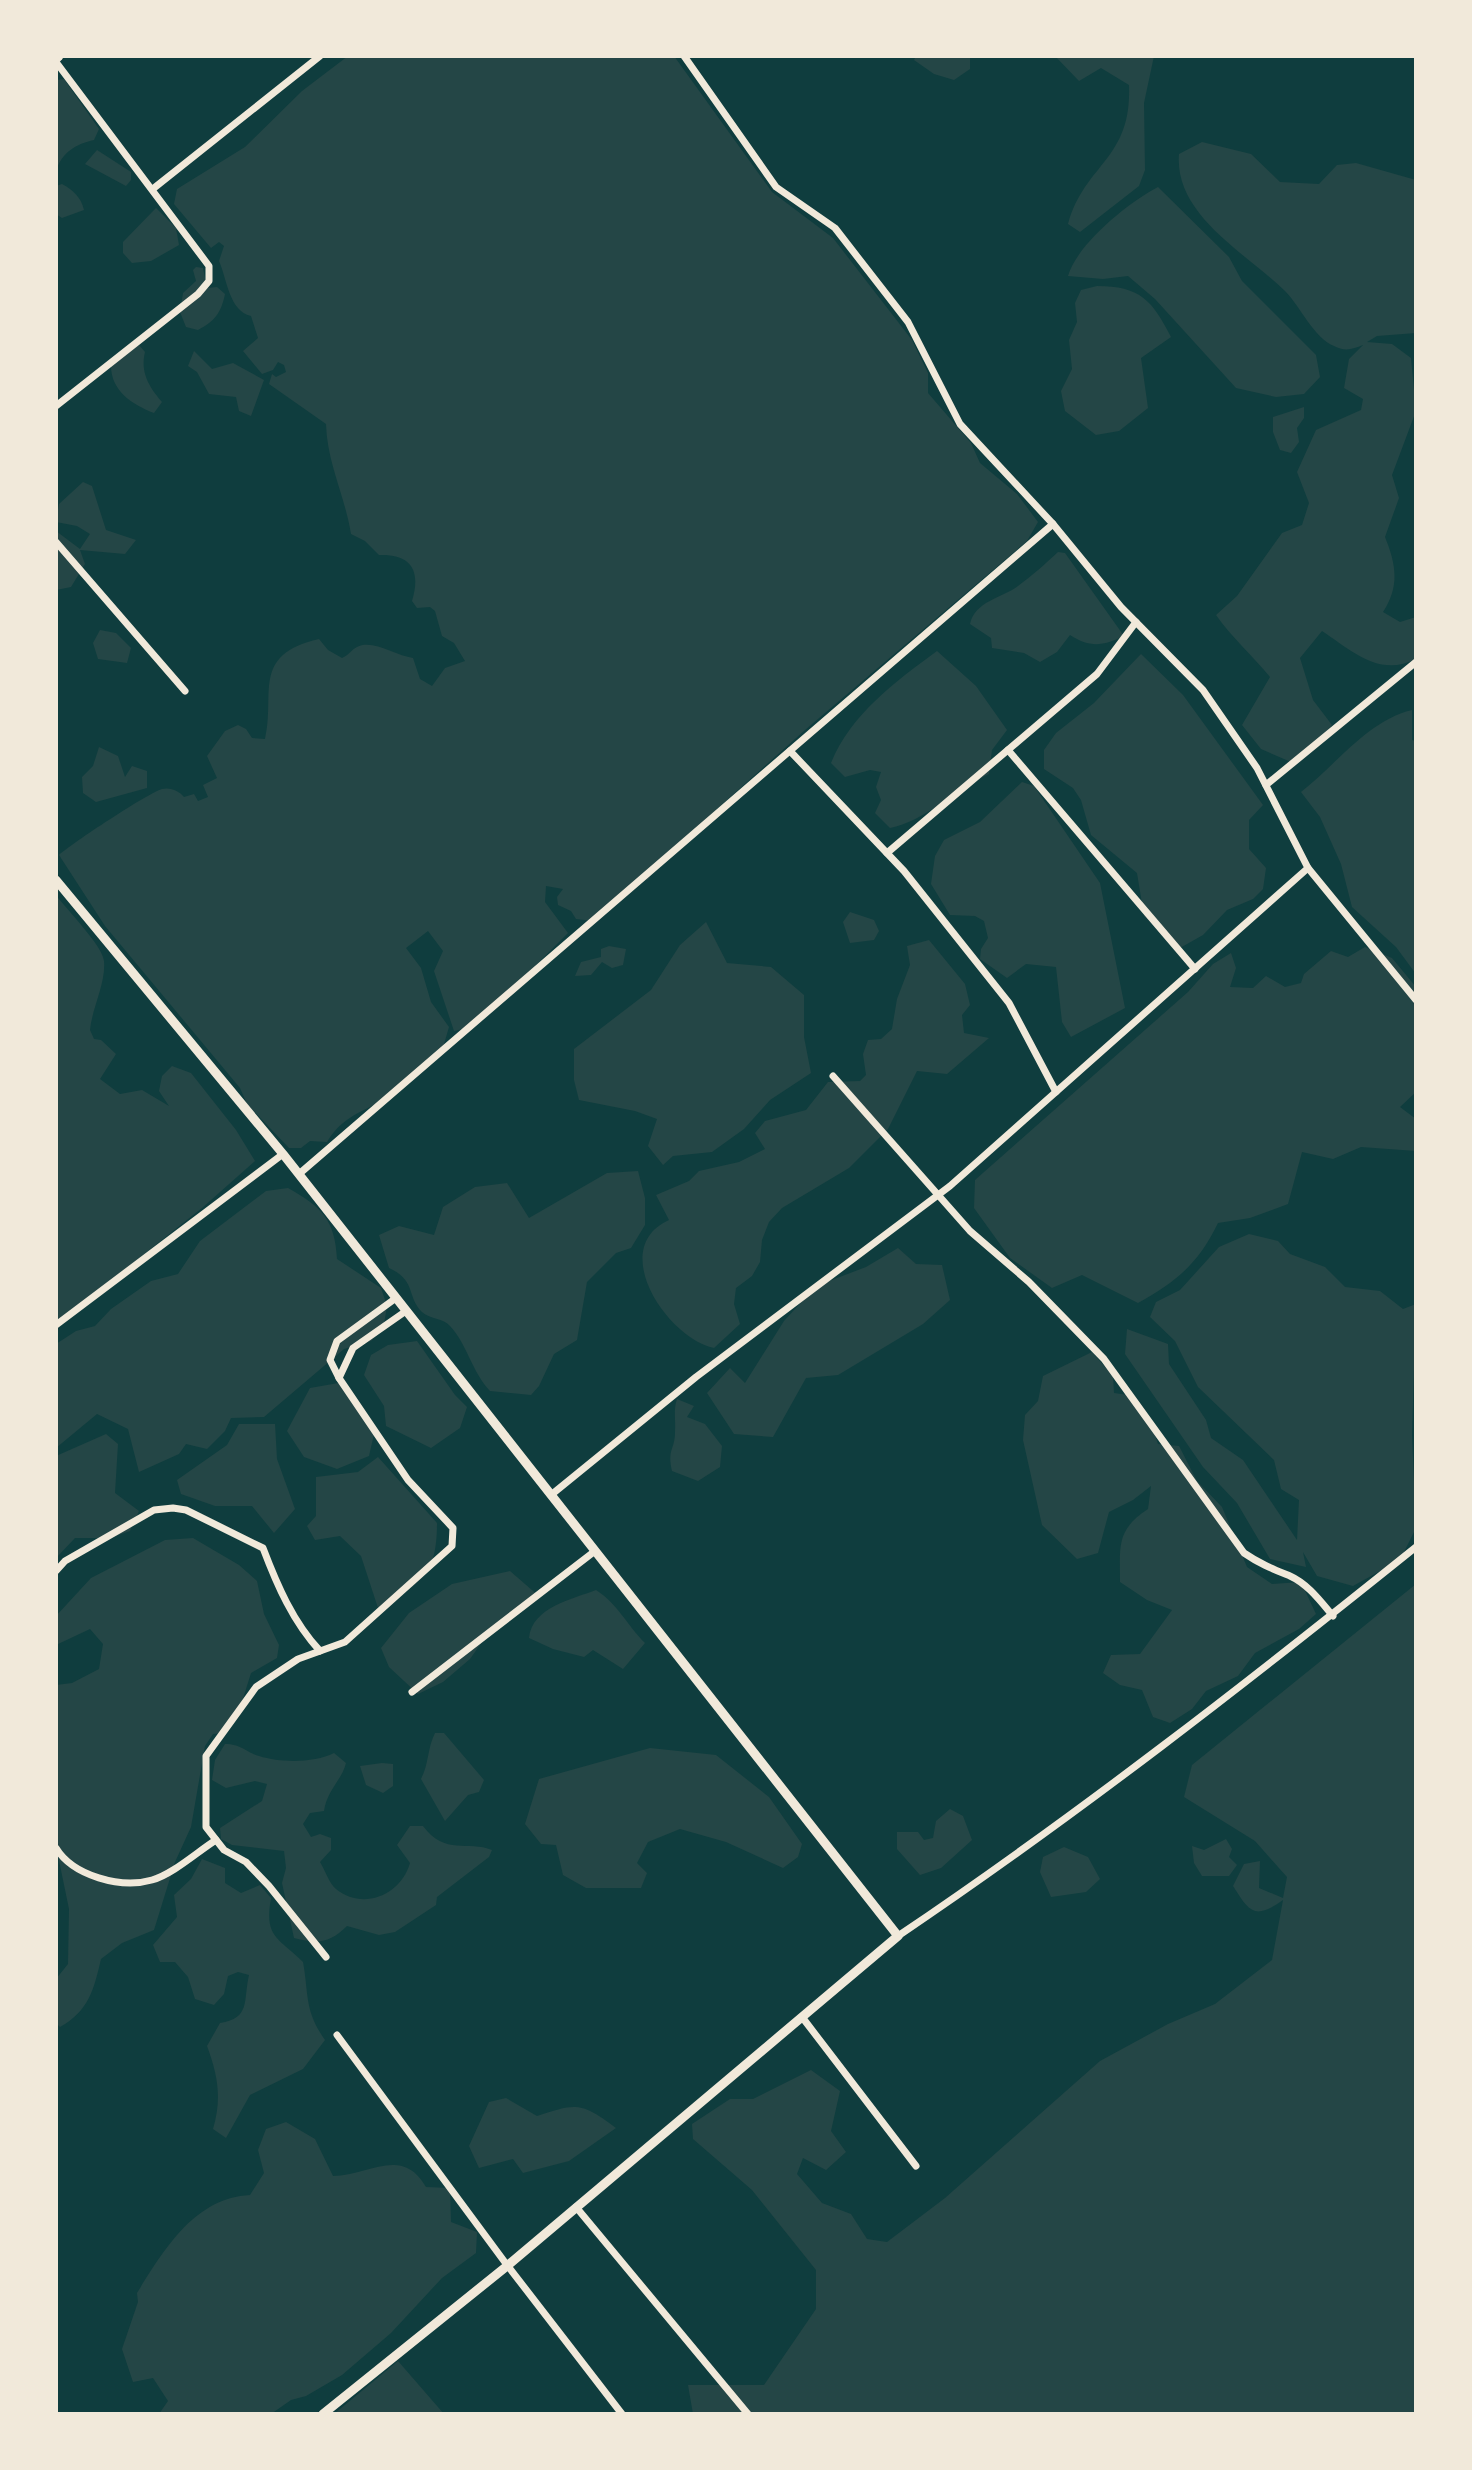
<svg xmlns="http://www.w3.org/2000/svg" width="1472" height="2470" font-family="'Titillium Web',sans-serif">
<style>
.green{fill:#244646}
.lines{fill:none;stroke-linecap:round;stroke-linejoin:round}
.minor{stroke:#f1e9da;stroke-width:7}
.tertiary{stroke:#f1e9da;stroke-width:9}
</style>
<rect width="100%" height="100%" fill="#0f3d3e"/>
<!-- green -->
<g class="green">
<path d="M348,56H674L772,192L833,238L912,340L928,373V393L971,443L980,463L1017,494L1038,522L1027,541L805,730L660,860L648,880L640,878L633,882L593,921L576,919L571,911L558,905L557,897L563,889L546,886L545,902L568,933L532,969L463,1029L454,1031L434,971L443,951L428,931L406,948L421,968L431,1002L449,1027L442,1051C421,1062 411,1078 393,1093C369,1112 346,1111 327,1142L310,1141L301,1148H289L247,1104L240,1088L105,926L59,855C71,844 148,793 162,789C171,787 179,791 184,797L194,794L198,801L208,797L203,785L217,778L207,756L225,731L238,725L246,729L252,738L265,739C276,694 250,655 319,639L328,650L342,658C349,655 351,650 357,647C373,639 396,656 413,658L420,679L432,686L445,668L465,661L454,643L442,636L435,611L430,607L417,608L412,601C421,571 412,554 379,555L365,541L351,534C345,496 327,463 326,424L269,384L272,374L276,377L286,372L284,365L278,362L273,370L262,374L243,351L258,338L251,316C229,311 227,279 219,261L224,246L219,242L211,248L174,204L177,189L245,147L302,91Z"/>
<polygon points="916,56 970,56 970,69 954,80 934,74 914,60"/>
<path d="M1055,56H1154L1144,103L1145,170L1139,186L1080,232L1068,224C1085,163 1132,160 1129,85L1101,68L1079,81Z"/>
<path d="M64,79L99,129L94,140C76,144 62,152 56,171V80Z"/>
<path d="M1202,142L1251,154L1280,182L1319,184L1337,165L1356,163L1416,180V333L1377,336L1367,342L1392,344L1411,358L1416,411L1392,475L1399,498L1385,537C1396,564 1400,586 1383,612L1400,622L1416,617V659C1379,678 1351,650 1322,631L1300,658L1313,700L1332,725L1316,744L1291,762L1261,749L1242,725L1270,677C1252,655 1233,639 1216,615L1237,596L1282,533L1302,525L1309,503L1297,472L1316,430L1361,410L1363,399L1344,388L1349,359L1363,345C1353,349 1345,352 1334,346C1314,338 1300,306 1285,291C1246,253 1174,215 1179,154Z"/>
<polygon points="97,150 131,172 131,180 126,186 85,164"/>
<path d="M62,184C73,190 81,197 84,210L62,218L56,214V186Z"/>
<path d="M1158,187L1229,257L1242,281L1316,355L1320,377L1304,394L1276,397L1236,388L1155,299L1128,276L1103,279L1068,276C1077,244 1129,202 1158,187Z"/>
<polygon points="156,208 176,228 179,245 151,261 132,263 123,253 123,242"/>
<path d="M196,267L203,268L207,288L217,287L225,294C221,313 215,321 198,330L186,327L180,312L183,293L196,281L193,270Z"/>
<path d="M1097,286C1140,286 1152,300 1171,337L1141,358L1148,408L1119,431L1096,435L1065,411L1061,391L1072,369L1069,340L1077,322L1075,303L1081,290Z"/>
<path d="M139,345L145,352C140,372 149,387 162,402L154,413C133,405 111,391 111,366Z"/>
<polygon points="194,351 212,369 233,363 264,380 251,416 239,411 236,397 209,394 197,372 188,366"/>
<polygon points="1304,407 1304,418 1297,428 1299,442 1291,453 1280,450 1273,432 1273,417"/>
<polygon points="83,482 92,486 106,530 136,540 125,554 80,550 85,564 71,587 56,590 56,531 80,549 90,534 77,526 56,522 59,504"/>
<path d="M1058,552L1065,553L1124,636C1103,646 1090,648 1070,635L1057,652L1040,662L1024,653L992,648L991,638L970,624C975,601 1002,598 1018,586C1033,575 1045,564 1058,552Z"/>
<polygon points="100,630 116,633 131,648 127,663 98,659 93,643"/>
<path d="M937,651L976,686L1007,730L992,750L989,774C957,789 923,822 890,828L875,813L881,800L876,787L881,772L870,770L845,777L831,763C851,714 896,681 937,651Z"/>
<polygon points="1141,654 1183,695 1263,805 1249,820 1249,849 1266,868 1263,889 1253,899 1227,910 1203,935 1180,948 1144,916 1137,873 1091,835 1081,800 1073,788 1044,769 1044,750 1056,733 1094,703"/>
<path d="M1412,710V740L1416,741V974L1396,947L1352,907L1341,864L1320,817L1301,792C1336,765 1367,721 1412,710Z"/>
<polygon points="99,747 118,756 125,777 132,766 147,771 147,788 96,802 83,793 82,777 93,766"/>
<polygon points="1022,782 1034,786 1100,883 1125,1008 1071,1037 1062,1022 1056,967 1026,964 1007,978 980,959 981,949 988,938 984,921 975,916 950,915 931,884 935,856 944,840 980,822"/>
<path d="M56,895C66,909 103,946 104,961C106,983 92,1008 90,1030L94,1039L101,1040L116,1054L100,1079L120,1094L142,1090L169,1106L159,1091L162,1076L172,1066L191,1073L236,1130L255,1161L202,1208L56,1324Z"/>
<polygon points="850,912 874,920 879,931 874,940 850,943 843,922"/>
<polygon points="706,922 727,963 771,967 804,995 804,1037 811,1073 770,1100 744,1129 712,1152 673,1156 663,1165 648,1146 657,1119 635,1111 579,1100 574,1080 574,1049 651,990 680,945"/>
<path d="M929,940L965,984L970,1005L962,1015L964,1033L989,1038L947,1074L917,1071L888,1129L849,1168L782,1208L769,1222L762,1240L760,1262L752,1276L736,1288L734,1304L740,1324L714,1348C667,1338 607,1248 669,1220L656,1195L689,1181L699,1171L739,1162L765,1149L755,1133L765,1121L806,1110L828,1082L860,1081L866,1075L863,1054L868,1040L881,1039L892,1029L897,999L910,965L907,946Z"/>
<polygon points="609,946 626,949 623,965 612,968 602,962 591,975 575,976 581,962 601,957 601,949"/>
<path d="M1365,947L1392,958L1416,987V1092L1400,1107L1416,1119V1151L1361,1147L1333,1159L1302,1152L1288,1204L1250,1218L1218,1223C1198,1264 1177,1281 1138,1303L1082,1275L1052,1288L1010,1258L974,1208L975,1180L1188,992L1213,964L1231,953L1236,968L1230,987L1253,988L1266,976L1285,987L1301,983L1304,974L1331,951L1348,957Z"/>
<path d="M638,1171L645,1198V1225L631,1248L616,1253L587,1282L577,1340L554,1354L539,1386L531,1395L490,1391C472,1372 467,1344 450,1326C444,1318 429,1319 422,1312C406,1296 417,1281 389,1268L379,1235L399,1226L434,1235L443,1207L475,1187L507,1183L529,1218L607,1173Z"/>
<path d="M288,1188C322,1207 335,1220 337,1259L381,1288L387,1306L383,1330L371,1341L344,1349L264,1417L231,1418L225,1431L207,1449L186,1444L179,1454L139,1472L128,1429L97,1414L56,1448V1344L76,1331L95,1326L111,1309L151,1281L178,1274L200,1241L266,1191Z"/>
<polygon points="1249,1234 1278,1241 1290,1254 1325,1267 1345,1287 1380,1291 1403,1309 1416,1304 1412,1435 1416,1528 1400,1560 1353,1586 1317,1576 1303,1552 1306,1567 1270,1559 1237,1503 1203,1467 1125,1354 1127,1329 1168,1344 1169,1364 1206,1420 1211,1438 1243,1460 1297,1540 1299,1500 1281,1489 1274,1460 1198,1387 1175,1341 1150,1317 1156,1302 1180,1290 1219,1247"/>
<polygon points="898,1248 916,1264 942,1265 950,1300 923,1324 838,1375 806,1378 773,1437 734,1434 707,1393 730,1368 745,1383 784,1321 816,1286 866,1267"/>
<polygon points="417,1341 455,1395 467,1407 460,1428 431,1448 386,1426 384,1406 364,1375 371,1355 388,1345"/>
<path d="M1092,1352L1113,1376L1114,1393L1135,1396L1148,1415L1158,1444L1179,1446L1197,1481L1222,1507L1247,1567L1272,1584L1301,1582L1316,1614L1299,1629L1255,1653L1238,1676L1206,1691L1192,1709L1170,1723L1153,1717L1142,1690L1120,1685L1103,1673L1111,1655L1140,1654L1172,1610L1147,1600L1120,1582C1120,1546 1116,1530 1148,1509L1151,1486L1133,1500L1109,1512L1098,1553L1077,1559L1042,1525L1023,1440L1025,1415L1038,1401L1043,1376Z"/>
<polygon points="344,1382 375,1430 369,1456 337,1469 304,1457 287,1431 310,1388"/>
<path d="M677,1399L694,1406L687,1417L705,1424L722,1446L720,1467L698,1481L672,1471C667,1448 675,1450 675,1432C676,1419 673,1411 677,1399Z"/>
<polygon points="239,1424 275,1424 277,1459 295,1509 274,1533 252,1506 215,1506 181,1494 177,1480 227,1445"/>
<polygon points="106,1434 118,1444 115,1493 139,1511 130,1531 110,1538 75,1538 56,1558 56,1456"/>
<path d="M378,1457L437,1523C437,1576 421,1583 378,1608L361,1556L340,1536L315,1540L307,1526L316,1516V1477L358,1472Z"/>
<path d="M193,1538L239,1565L257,1581L264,1614L279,1645L277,1658L251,1673L236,1721L225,1733L213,1734L205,1746L191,1827L175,1862L154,1930L122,1943L101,1959C94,1989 89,2011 60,2027L56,2023V1979L68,1964L69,1909L56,1846V1685L72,1683L99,1669L103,1644L90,1629L56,1645V1616L91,1578L165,1540Z"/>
<polygon points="510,1571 540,1597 482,1642 470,1659 443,1682 418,1694 389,1667 381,1648 409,1613 452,1584"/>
<path d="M1416,1584V2414H693L688,2385H764L816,2309V2270L752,2190L693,2139L692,2124L730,2099H753L811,2070L840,2091L831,2131L846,2152L826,2170L803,2158L797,2174L822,2203L851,2214L867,2239L887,2242L945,2198L1100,2061L1168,2024L1215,2004L1272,1960L1283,1900C1254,1921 1249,1911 1233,1886L1244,1864L1260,1861L1259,1888L1283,1898L1287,1877L1255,1841L1184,1797L1192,1765Z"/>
<path d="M596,1590C618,1604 626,1624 645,1643L623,1669L593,1650L584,1657L553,1649L529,1638C532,1607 573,1599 596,1590Z"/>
<path d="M435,1733H444L484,1780L479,1792L468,1795L445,1821L421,1779C429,1764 427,1749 435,1733Z"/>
<path d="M225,1744C242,1744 245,1752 259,1756C281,1763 314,1763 334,1753L346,1763C342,1780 327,1790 324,1811L310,1813L303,1824L311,1837L320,1834L331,1838V1850L320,1862C325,1870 329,1883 336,1889C363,1911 401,1895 410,1863L397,1845L410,1826H423C445,1856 468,1840 492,1850L489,1857L437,1897L436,1905L395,1932L379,1935L347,1926C330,1943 318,1944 294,1938L282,1883L286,1868L284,1851L232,1845L221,1839L220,1828L262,1801L267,1784L255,1781L226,1788L212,1780L215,1760Z"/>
<polygon points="650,1748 716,1755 769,1797 802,1844 798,1857 783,1868 726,1842 680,1829 648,1842 637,1863 647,1873 641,1888 586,1888 563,1875 556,1845 541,1844 525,1824 539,1779"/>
<polygon points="382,1763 393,1764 393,1786 383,1793 366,1785 360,1766"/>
<polygon points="950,1809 963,1816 972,1840 941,1868 920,1875 897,1849 897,1832 918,1832 924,1840 933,1838 936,1821"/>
<polygon points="1226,1839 1232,1849 1229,1857 1237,1865 1229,1876 1202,1876 1194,1863 1192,1846 1204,1850"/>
<polygon points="1064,1847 1088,1857 1100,1879 1086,1892 1051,1897 1040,1872 1043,1857"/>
<path d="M202,1859L225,1868V1883L241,1893L260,1885L271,1898C264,1938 278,1937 303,1962C309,1995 304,2010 325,2040L303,2069L250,2095L226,2138L213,2129C222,2098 218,2076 207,2046L220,2023C251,2018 243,2001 249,1975L238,1972L228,1976L224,1994L214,2005L195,1999L188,1977L175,1962H160L153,1945L177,1917L174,1895L191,1879Z"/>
<path d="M506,2098L537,2116C577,2103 581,2102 616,2128L569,2161L523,2173L513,2159L479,2168L469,2146L489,2102Z"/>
<path d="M286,2122L315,2139L333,2176C368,2176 402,2145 426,2187L450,2188L451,2222L477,2232L476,2253L442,2278L391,2333L342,2375L306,2396L291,2400L271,2414H159L168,2401L153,2378L133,2382L122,2349L138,2302L137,2293C164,2250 194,2198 250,2195L264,2173L258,2150L266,2129Z"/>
<polygon points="398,2361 444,2414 334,2414"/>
</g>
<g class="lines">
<!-- minor -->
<g class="minor">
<polyline points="56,62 209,266 209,281 198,294 56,406"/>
<polyline points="154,188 320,56"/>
<polyline points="56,542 185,691"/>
<polyline points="1008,750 1195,969"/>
<polyline points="790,751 904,871 1009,1003 1056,1092"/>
<polyline points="1266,785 1416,662"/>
<polyline points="887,853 1097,674 1136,622"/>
<polyline points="1308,868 1416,1000"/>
<path d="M833,1076L970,1231L1029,1282L1104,1359L1244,1553C1260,1564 1273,1569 1290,1576C1308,1584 1321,1602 1333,1616"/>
<polyline points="299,1174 1053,524"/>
<polyline points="396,1298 337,1341 330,1360 339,1378 353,1348 406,1311"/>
<polyline points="56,1325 283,1154"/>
<polyline points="551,1495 696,1377 950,1186 1308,868 1257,768 1203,690 1121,607 1053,524 960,424 908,322 835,228 776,187 684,56"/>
<path d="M56,1571L65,1561L154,1510L173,1508L186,1510L263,1548C277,1585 293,1622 320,1651"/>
<polyline points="412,1692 595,1551"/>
<path d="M56,1848C73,1876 121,1889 152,1880C173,1874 197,1852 216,1840"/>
<path d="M898,1936C1076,1816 1248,1682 1416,1547"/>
<polyline points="326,1957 269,1886 246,1862 224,1850 206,1827 206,1756 256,1687 298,1659 345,1642 452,1546 453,1528 408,1480 339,1378"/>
<polyline points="802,2017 916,2166"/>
<polyline points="337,2035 504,2261 622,2414"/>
<polyline points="576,2207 748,2414"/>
</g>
<!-- tertiary -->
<g class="tertiary">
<polyline points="56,59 59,56"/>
<polyline points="56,880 283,1154 898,1936 507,2266 323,2414"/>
</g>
</g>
<!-- border -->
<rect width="1472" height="2470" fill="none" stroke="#f1e9da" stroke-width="116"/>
</svg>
